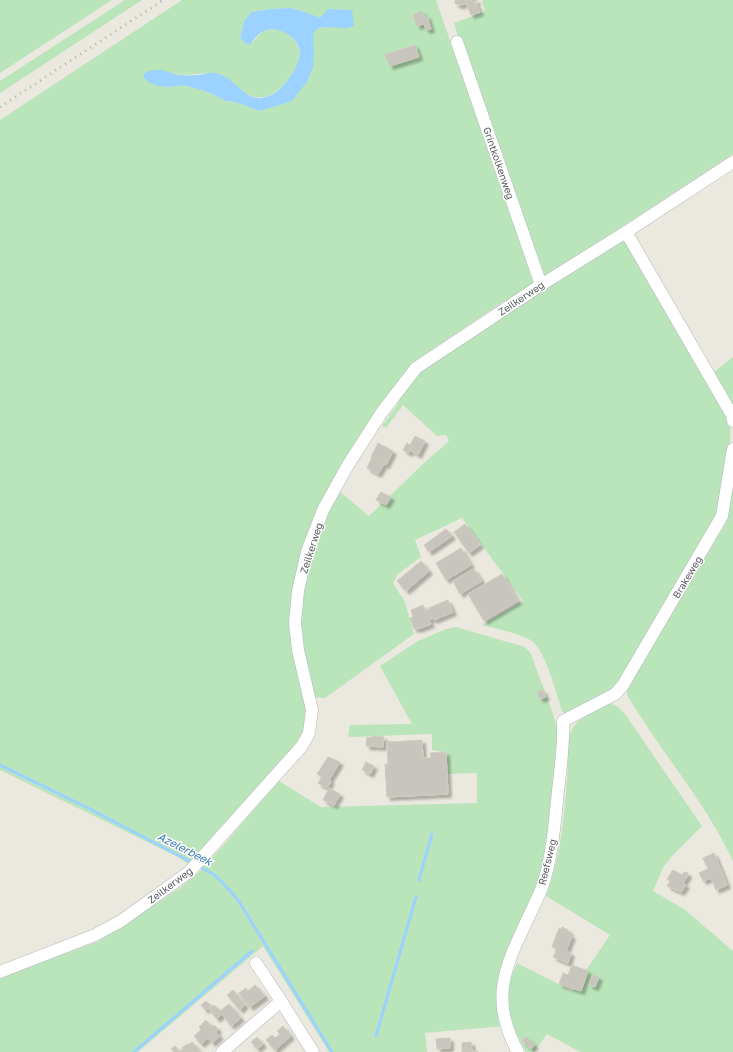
<svg xmlns="http://www.w3.org/2000/svg" width="733" height="1052" font-family="'Golos Text',sans-serif">
<style>
.green{fill:#bae4ba;fill-rule:evenodd}
.water{fill:#9bd2ff}
.lines{fill:none;stroke-linecap:round;stroke-linejoin:round}
.stream{stroke:#9bd2ff;stroke-width:3}
.building{fill:#c8c5be;stroke:#d0cabd;filter:url(#shadow)}
.street-casing{stroke:#b5b7bc;stroke-width:13}
.street{stroke:#fff;stroke-width:12}
.rail{stroke:#b2b3b3;stroke-width:3;stroke-dasharray:1 5;stroke-linecap:butt}
.labels{text-anchor:middle;stroke-width:3;stroke-linejoin:round;paint-order:stroke}
.street-label{font-size:10px;fill:#585b60;stroke:#fff}
.water-label{font-size:11px;font-style:italic;fill:#3c78b8;stroke:#fff}
</style>
<defs>
<filter id="shadow"><feDropShadow dx="3.5" dy="3.5" stdDeviation="1" flood-color="#0004"/></filter>
</defs>
<rect width="100%" height="100%" fill="#ebe9df"/>
<!-- green -->
<g class="green">
<polygon points="0,0 112,0 0,73"/>
<polygon points="125,0 142,0 0,93 0,81"/>
<path d="M182,0H436L534,284L498,305L416,360L402,376L373,415L324,496L313,519L301,557L290,621L292,654L307,708L306,733L190,866L180,858L0,770V120ZM291,8L308,13L315,17L320,18L324,14L353,26C341,30 327,23 318,29C315,31 313,33 313,36C312,51 316,65 308,79C306,83 268,106 260,111L235,102L226,101L208,92L184,85L160,70C166,72 174,74 180,75C194,75 210,71 222,76C238,82 244,100 264,97C270,96 277,91 282,86C296,73 309,49 289,35C285,32 280,29 275,29C271,29 267,30 263,31L250,45L245,43L240,38L244,21L251,12L269,9Z"/>
<polygon points="482,0 733,0 733,154 543,278 467,66 454,23 484,12 485,11"/>
<path d="M621,240L626,243L730,422C732,451 723,488 717,517L620,682L608,695L565,714L562,711C557,695 546,654 534,643C527,635 494,628 482,625L523,601L462,518L415,540L421,557L398,574L393,583L405,602L414,634L325,698L314,697L312,682L303,652L301,626L302,595L310,554L338,490L369,516L424,463L449,441L446,435L437,436L403,405L386,428L382,426L399,402L396,399L416,375L453,347Z"/>
<polygon points="733,357 733,407 714,372"/>
<path d="M733,488V861C705,801 660,751 627,695V690L631,681L726,523Z"/>
<path d="M456,627L525,647L531,654C540,680 556,715 560,742L541,882L512,946L504,1026L425,1033L427,1052H329L263,946L138,1052H0V978L99,941L180,888L199,872L219,850L279,781L321,807L477,803V773L444,774V752L432,750V734L351,737L348,736L350,725L412,724L380,666L416,642L446,629Z"/>
<path d="M610,704L617,706L625,714L702,826L672,856L664,866L653,891L684,909L733,951V1052H580L547,1034L534,1052H526C517,1036 504,1008 508,989C509,981 514,971 517,963L572,991L610,935L546,896C560,860 564,819 567,780C569,765 565,737 574,726C582,715 598,710 610,704Z"/>
</g>
<!-- water -->
<path class="water" d="M291,8L308,13L320,18L328,9L352,10L354,26L347,28L321,27L316,30L313,35L314,54L313,67L308,80L292,101L260,111L235,102L226,101L208,92L184,85L169,87L158,86L148,82L143,76L146,72C151,71 156,69 161,70C167,71 173,74 179,75C185,76 193,75 200,75C205,74 210,72 215,73C239,77 247,112 276,92C287,84 303,62 299,48C296,35 274,24 262,32C257,35 253,40 250,45L245,43L240,38L244,21L251,12L269,9Z"/>
<g class="lines">
<!-- stream -->
<g class="stream">
<polyline points="0,765 88,808 193,863"/>
<polyline points="198,866 213,874 222,882 238,900 332,1052"/>
<polyline points="419,880 432,834"/>
<polyline points="376,1036 416,897"/>
<polyline points="134,1052 252,951"/>
</g>
</g>
<!-- building -->
<g class="building">
<polygon points="455,0 478,0 475,1 480,12 471,15 466,3 459,6 459,4 455,4"/>
<polygon points="422,11 425,17 427,16 431,29 426,30 424,24 417,26 413,15"/>
<polygon points="415,45 419,57 390,66 385,55"/>
<polygon points="415,436 425,441 418,455 410,450 409,453 403,450 407,443 410,445"/>
<polygon points="378,443 393,451 388,461 380,457 378,461 371,457"/>
<polygon points="372,457 378,461 380,457 388,461 386,465 384,464 378,474 367,468"/>
<polygon points="381,492 391,497 386,505 376,500"/>
<polygon points="465,524 480,545 469,553 454,532"/>
<polygon points="446,529 452,536 429,552 424,545"/>
<polygon points="461,548 471,565 446,580 436,563"/>
<polygon points="421,561 429,571 406,591 397,581"/>
<polygon points="474,569 482,581 460,594 453,581"/>
<polygon points="502,574 518,601 484,621 468,594"/>
<polygon points="448,600 453,612 434,620 433,618 429,620 431,624 418,629 418,628 414,629 410,618 413,617 411,610 423,605 426,611 430,609 429,608"/>
<polygon points="543,690 546,697 540,699 537,692"/>
<polygon points="372,736 384,737 383,747 366,746 367,737 372,738"/>
<polygon points="422,740 423,758 431,758 430,753 446,752 448,794 387,797 385,764 388,764 387,742 391,741 391,742"/>
<polygon points="328,757 340,762 329,780 331,781 327,788 318,783 322,777 317,774"/>
<polygon points="366,762 374,766 370,774 362,770"/>
<polygon points="329,788 340,794 334,805 323,800"/>
<polygon points="714,853 727,885 716,890 711,878 703,881 699,873 708,869 703,858"/>
<polygon points="673,870 682,875 684,872 688,873 688,875 683,883 686,885 681,892 667,886 670,881 667,879"/>
<polygon points="562,927 568,930 567,931 570,932 569,935 572,936 566,951 571,953 568,963 553,957 557,949 552,947 559,928 561,929"/>
<polygon points="572,965 588,971 581,991 559,984 563,973 568,975"/>
<polygon points="593,975 599,977 595,987 589,985"/>
<polygon points="255,985 265,996 250,1007 239,993 246,988 248,991"/>
<polygon points="233,990 245,1005 240,1010 227,995"/>
<polygon points="206,1001 211,1006 205,1010 201,1005"/>
<polygon points="229,1004 241,1018 231,1026 222,1014 217,1019 209,1009 214,1005 220,1011"/>
<polygon points="206,1020 212,1027 214,1025 218,1029 216,1032 220,1036 212,1043 208,1038 201,1044 194,1036 201,1030 199,1027"/>
<polygon points="283,1026 291,1036 275,1050 266,1040 272,1035 275,1038 280,1034 277,1031"/>
<polygon points="257,1037 263,1044 257,1049 251,1042"/>
<polygon points="526,1037 535,1045 531,1049 522,1041"/>
<polygon points="450,1038 450,1048 437,1049 436,1039"/>
<polygon points="192,1042 201,1052 174,1052 171,1049 175,1046 180,1052 183,1049 182,1048 187,1044 188,1045"/>
<polygon points="471,1042 472,1051 478,1051 478,1052 462,1052 462,1043"/>
</g>
<g class="lines">
<defs>
<g id="street">
<polyline points="457,42 541,285"/>
<polyline points="626,232 732,415 733,421"/>
<polyline points="256,963 281,1001"/>
<polyline points="0,972 95,935 121,921 189,872 302,746 309,733 312,710 298,650 295,623 298,591 307,552 323,510 348,465 382,412 416,368 541,285 626,232 733,162"/>
<polyline points="222,1052 281,1001 313,1052"/>
<path d="M518,1052C488,998 506,965 530,914C535,903 542,890 545,878C553,849 555,820 558,791C561,767 564,744 563,721L615,694L623,685L722,516L733,449"/>
</g>
</defs>
<!-- street casing -->
<use href="#street" class="street-casing"/>
<!-- street -->
<use href="#street" class="street"/>
<!-- rail -->
<polyline class="rail" points="0,107 163,0"/>
</g>
<g class="labels">
<!-- street labels -->
<g class="street-label">
<text transform="translate(499 163) rotate(71)" y="4">Grintkolkenweg</text>
<text transform="translate(521 298) rotate(-34)" y="4">Zeilkerweg</text>
<text transform="translate(311 548) rotate(-72)" y="4">Zeilkerweg</text>
<text transform="translate(687 577) rotate(-59)" y="4">Brakeweg</text>
<text transform="translate(547 862) rotate(-76)" y="4">Reefsweg</text>
<text transform="translate(170 885) rotate(-37)" y="4">Zeilkerweg</text>
</g>
<!-- water labels -->
<g class="water-label">
<text transform="translate(185 849) rotate(27)" y="4">Azelerbeek</text>
</g>
</g>
</svg>
